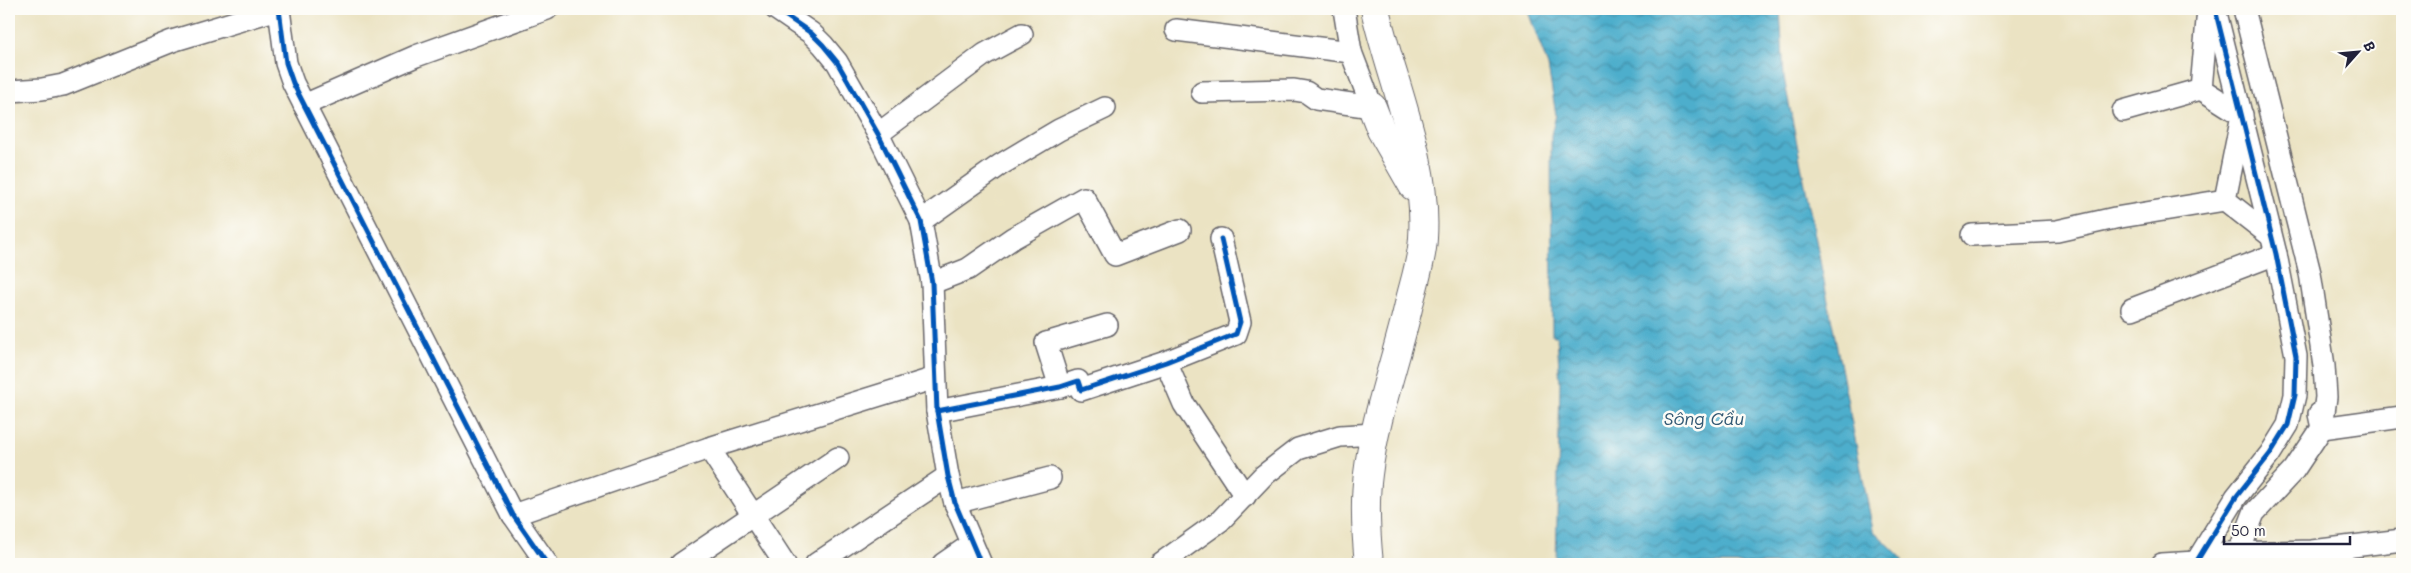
<svg xmlns="http://www.w3.org/2000/svg" width="2411" height="573" font-family="Mali,sans-serif">
<style>
.water{fill:url(#water-waves);stroke:#386884}
.lines{fill:none;stroke-linecap:round;stroke-linejoin:round}
.minor-casing{stroke:#68666b;stroke-width:24}
.major-casing{stroke:#68666b;stroke-width:30}
.minor{stroke:#fff;stroke-width:21}
.major{stroke:#fff;stroke-width:28}
.cycleway-casing{stroke:#fdfcf7;stroke-width:8}
.cycleway{stroke:#0057b8;stroke-width:5}
.labels{text-anchor:middle;stroke-width:5;stroke-linejoin:round;paint-order:stroke}
.water-label{font-size:18px;font-style:italic;fill:#335a75;stroke:#fdfcf7}
</style>
<defs>
<pattern id="water-waves" width="16" height="10" patternUnits="userSpaceOnUse" patternTransform="scale(1.25)"><rect width="16" height="10" fill="#4daecc"/><path d="M0 5q4-4 8 0t8 0" fill="none" stroke="#408da7"/></pattern>
</defs>
<rect width="100%" height="100%" fill="#fdfcf7"/>
<filter id="ink" filterUnits="userSpaceOnUse"><feTurbulence type="fractalNoise" baseFrequency=".02" numOctaves="2"/><feDisplacementMap in="SourceGraphic" scale="10" xChannelSelector="R" yChannelSelector="G"/><feConvolveMatrix kernelMatrix="1 2 1 2 8 2 1 2 1" color-interpolation-filters="sRGB"/></filter>
<filter id="wash" filterUnits="userSpaceOnUse"><feTurbulence type="fractalNoise" baseFrequency=".0096" numOctaves="4" result="noise"/><feDisplacementMap in="SourceGraphic" scale="20" xChannelSelector="R" yChannelSelector="G"/><feGaussianBlur stdDeviation="1.12" result="paint"/><feColorMatrix in="noise" values="0 0 0 0 0 0 0 0 0 0 0 0 0 0 0 0 0 1.4 0 .05"/><feComposite in="paint" operator="in"/></filter>
<g filter="url(#wash)">
<rect width="100%" height="100%" fill="#ebe3c3"/>
<!-- water -->
<polygon class="water" points="1527,9 1780,9 1784,78 1873,530 1902,558 1902,564 1556,564 1560,383 1557,337 1552,335 1551,135 1556,115 1548,66"/>
</g>
<g filter="url(#ink)">
<g class="lines">
<defs>
<g id="minor">
<polyline points="279,9 286,63 293,83 513,515 547,564"/>
<polyline points="776,9 811,33 823,45 837,62 878,134 921,221 932,283 937,411 948,476 955,503 981,564"/>
<polyline points="2208,9 2201,89 2242,115 2225,200 2271,236"/>
<polyline points="1176,30 1351,52"/>
<polyline points="9,91 42,89 63,85 172,41 278,9"/>
<polyline points="1202,92 1294,90 1306,92 1316,99 1372,107 1351,52 1344,9"/>
<polyline points="304,105 416,56 547,9"/>
<polyline points="2123,111 2201,89"/>
<polyline points="878,134 985,54 1022,34"/>
<polyline points="921,221 1000,165 1059,130 1105,108"/>
<polyline points="1972,235 2057,231 2115,218 2225,200"/>
<polyline points="932,283 968,269 1013,238 1084,198 1115,255 1180,230"/>
<polyline points="2132,309 2276,254"/>
<polyline points="1166,362 1184,404 1245,496"/>
<polyline points="1060,387 1046,343 1107,325"/>
<polyline points="937,411 1060,387 1078,381 1081,390 1166,362 1236,334 1240,322 1221,239"/>
<polyline points="2319,414 2322,428 2402,417"/>
<polyline points="709,448 785,564"/>
<polyline points="955,503 1050,478"/>
<polyline points="513,515 709,448 935,378"/>
<polyline points="2239,552 2254,513 2294,470 2322,428 2326,397 2324,366 2310,273 2244,9"/>
<polyline points="681,564 838,458"/>
<polyline points="816,564 948,476"/>
<polyline points="943,564 972,544"/>
<polyline points="1160,564 1220,521 1263,476 1298,449 1340,436 1375,434"/>
<polyline points="2162,564 2196,562 2224,553 2312,551 2402,540"/>
<polyline points="2195,564 2236,497 2270,454 2288,425 2295,395 2296,356 2276,254 2215,9"/>
</g>
<g id="major">
<polyline points="1372,107 1381,130 1413,186"/>
<path d="M1369,564C1366,534 1364,503 1368,474C1375,416 1396,361 1409,304C1414,283 1422,260 1423,238C1428,159 1392,84 1375,9"/>
</g>
</defs>
<!-- minor casing -->
<use href="#minor" class="minor-casing"/>
<!-- major casing -->
<use href="#major" class="major-casing"/>
<!-- minor -->
<use href="#minor" class="minor"/>
<!-- major -->
<use href="#major" class="major"/>
<defs>
<g id="cycleway">
<polyline points="279,9 286,63 293,83 513,515 547,564"/>
<polyline points="776,9 811,33 823,45 837,62 878,134 921,221 932,283 937,411 948,476 955,503 981,564"/>
<polyline points="937,411 1060,387 1078,381 1081,390 1166,362 1236,334 1240,322 1221,239"/>
<polyline points="2195,564 2236,497 2270,454 2288,425 2295,395 2296,356 2276,254 2215,9"/>
</g>
</defs>
<!-- cycleway casing -->
<use href="#cycleway" class="cycleway-casing"/>
<!-- cycleway -->
<use href="#cycleway" class="cycleway"/>
</g>
</g>
<g class="labels">
<!-- water labels -->
<g class="water-label">
<text x="1704" y="425">Sông Cầu</text>
</g>
</g>
<!-- margin -->
<rect width="2411" height="573" fill="none" stroke="#fdfcf7" stroke-width="30"/>
<!-- north arrow -->
<g transform="translate(2358 52) rotate(63)" stroke="#fdfcf7" stroke-width="4" paint-order="stroke">
<path d="M0-4L9 19L0 12L-9 19Z" fill="#22223b"/>
<text y="-8" font-size="14" font-weight="bold" text-anchor="middle" fill="#22223b">B</text>
</g>
<!-- scale -->
<path d="M2224 536v8h126v-8" fill="none" stroke="#22223b" stroke-width="2.5"/>
<text x="2231" y="536" font-size="15" fill="#22223b" stroke="#fdfcf7" stroke-width="4" paint-order="stroke">50 m</text>
</svg>
